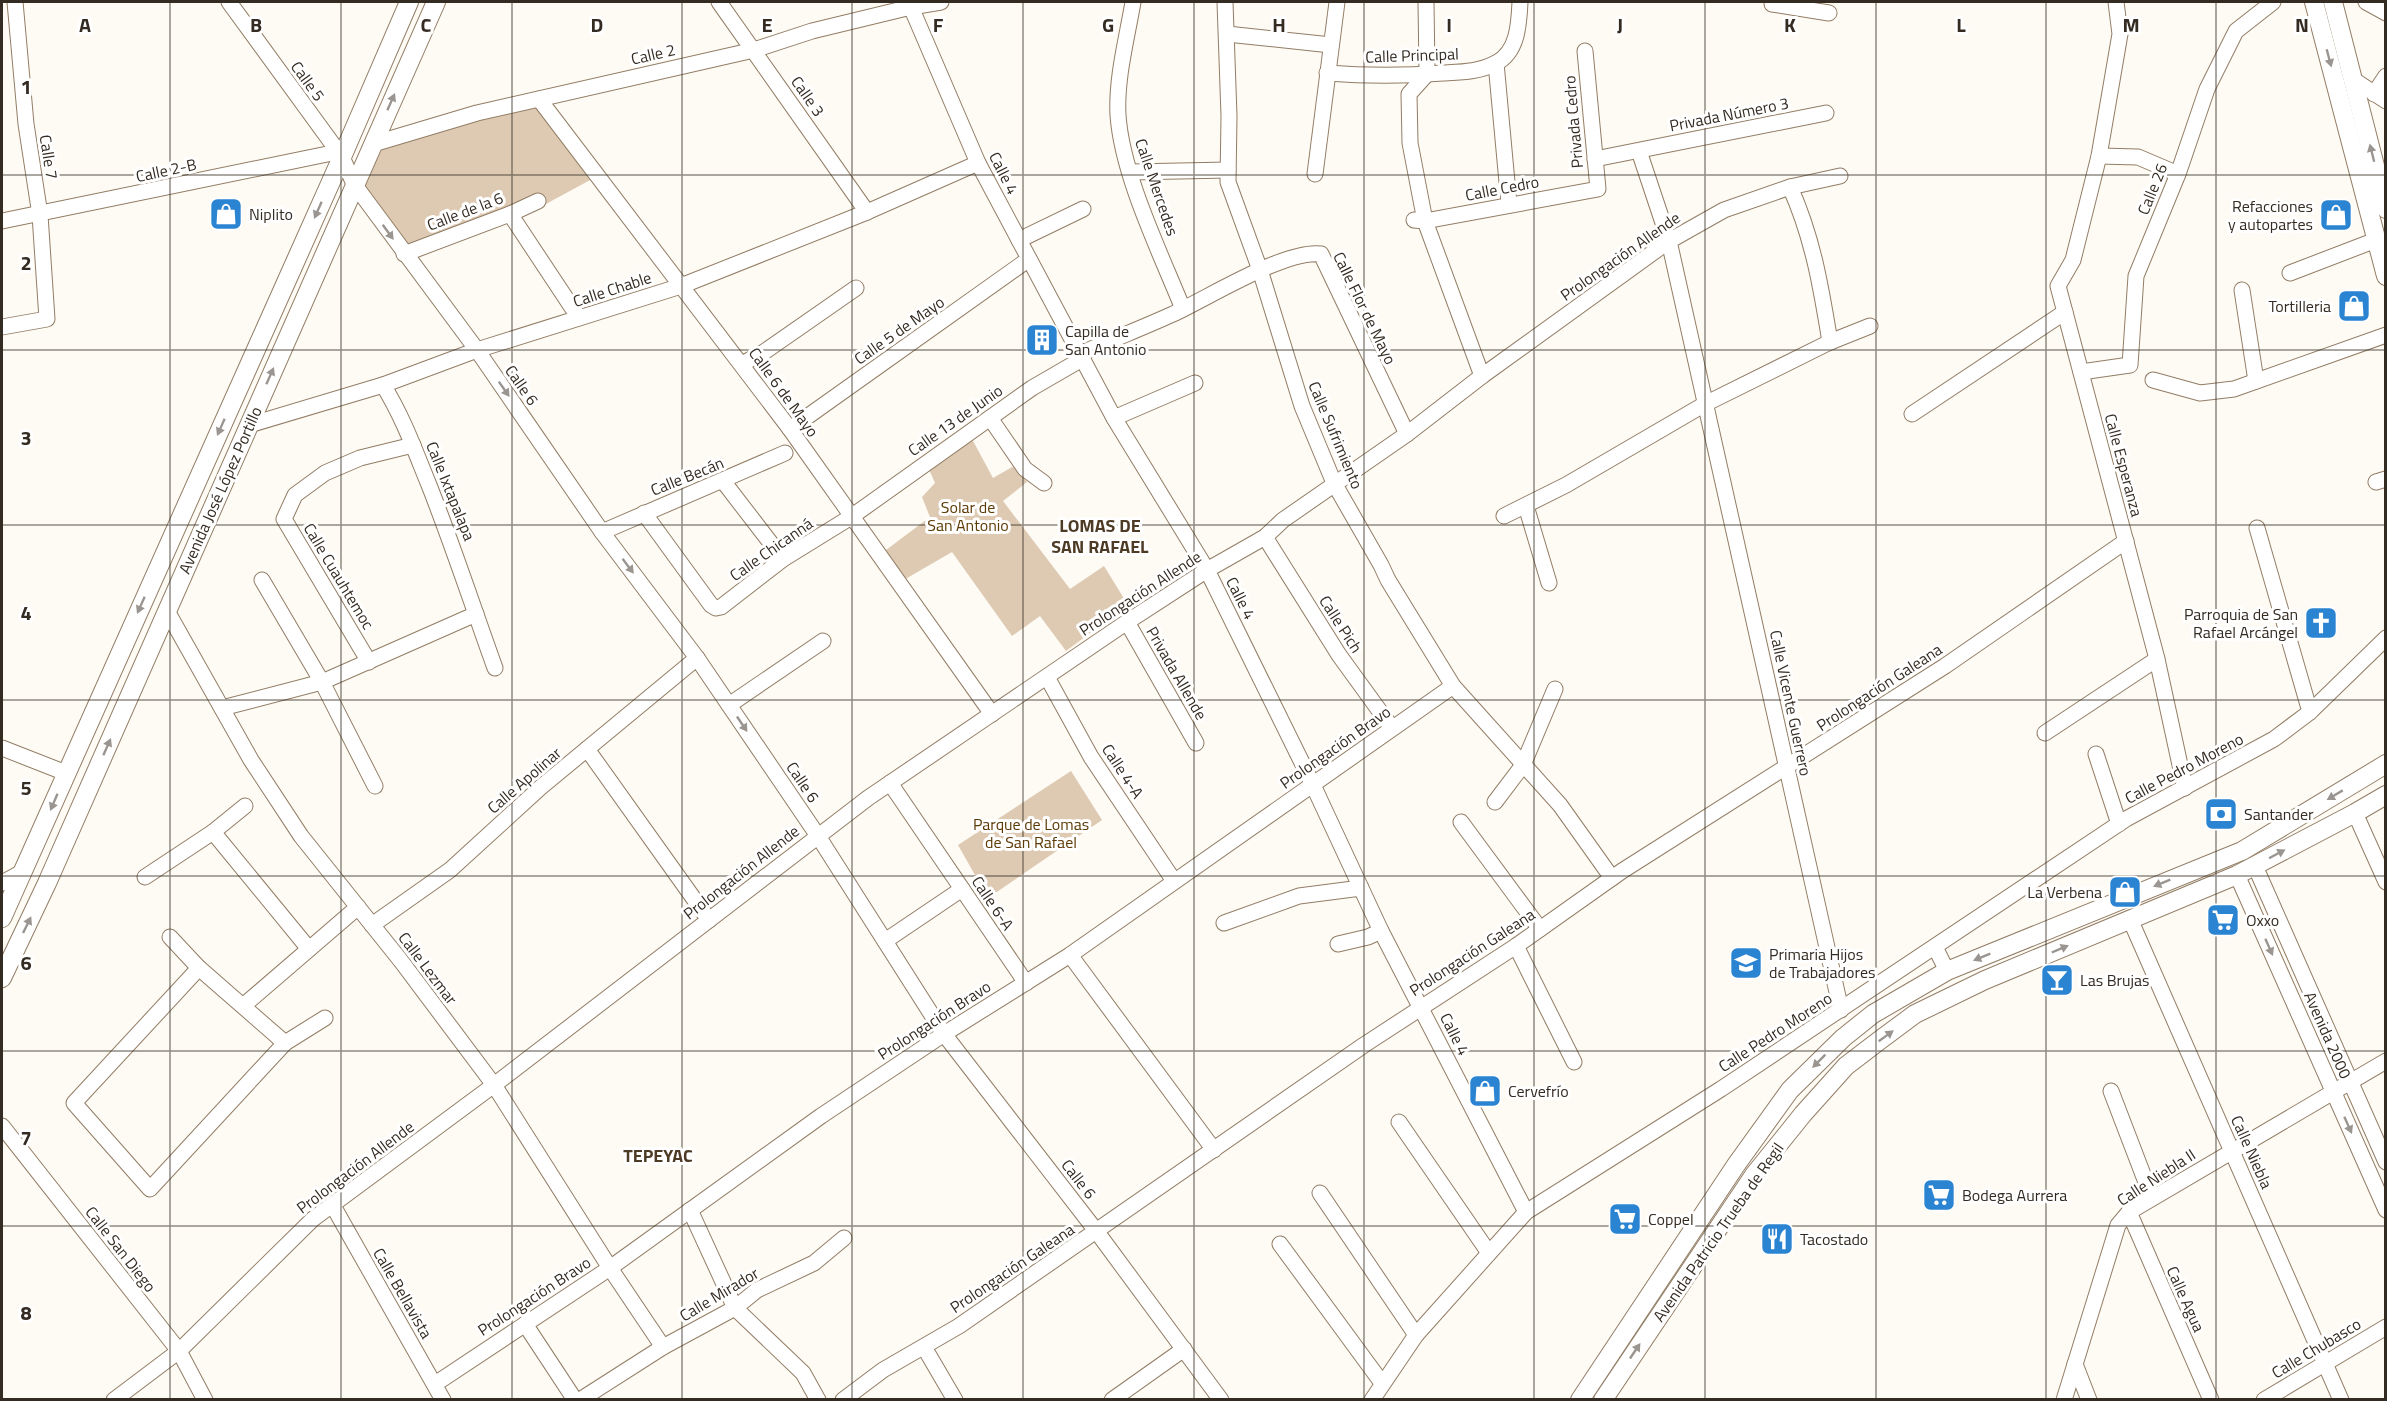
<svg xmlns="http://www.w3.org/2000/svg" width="2387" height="1401" font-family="'Titillium Web',sans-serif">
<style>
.green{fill:#decab3}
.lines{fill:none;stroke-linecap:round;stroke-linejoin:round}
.minor-casing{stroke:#927d65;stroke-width:17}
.major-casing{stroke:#927d65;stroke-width:20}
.minor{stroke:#fff;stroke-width:15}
.major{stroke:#fff;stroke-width:18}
.oneway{fill:#9a9590}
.grid{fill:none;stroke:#342b22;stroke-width:1.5;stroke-opacity:0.55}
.labels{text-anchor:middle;stroke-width:6;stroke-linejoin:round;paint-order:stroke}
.street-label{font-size:16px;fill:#342b22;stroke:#fff}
.poi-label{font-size:16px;fill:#342b22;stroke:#fff;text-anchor:start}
.park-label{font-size:16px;fill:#5d3a05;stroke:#fff}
.neighbourhood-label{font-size:18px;font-weight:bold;fill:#4e3b26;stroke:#fff}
.grid-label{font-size:20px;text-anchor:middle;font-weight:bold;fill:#342b22;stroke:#fff;stroke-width:6;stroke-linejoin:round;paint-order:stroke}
</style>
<rect width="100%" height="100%" fill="#fefaf4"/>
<!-- green -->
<g class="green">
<polygon points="538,103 592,179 544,205 405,253 355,185 373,144"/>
<polygon points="972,439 993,478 1014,466 1027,482 1003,501 1070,589 1104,566 1128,605 1066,651 1040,616 1012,636 952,552 902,581 882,553 930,517 922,497 935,483 928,467"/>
<polygon points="1071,771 1102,820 988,898 958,845"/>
</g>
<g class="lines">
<defs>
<g id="minor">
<polyline points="229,2 342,157 354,184 477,350 602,532 697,658 818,836 944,1034 1097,1232 1221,1400"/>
<polyline points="719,2 867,212"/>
<path d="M1133,2C1127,38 1116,78 1118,115C1122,175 1160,252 1183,309"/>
<polyline points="1225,2 1229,116 1228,182 1260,270 1302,406 1334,483 1381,565 1388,580 1453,686 1560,805 1612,878"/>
<polyline points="1426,2 1427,74 1409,94 1410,143 1425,221 1482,376"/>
<polyline points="1772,2 1772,4 1829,13"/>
<polyline points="2116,2 2120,34 2099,156 2073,260 2058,286 2157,659 2185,788"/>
<polyline points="2366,2 2386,13"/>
<polyline points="911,7 978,163 1114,418 1207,570 1313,785 1381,931 1526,1212"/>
<polyline points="1227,34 1331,45"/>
<path d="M1327,73C1366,76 1404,76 1443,73C1462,72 1479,72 1496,63"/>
<polyline points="2354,80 2386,101"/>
<polyline points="2374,94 2386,76"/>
<polyline points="539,99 790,429 992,714"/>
<polyline points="373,144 477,113 754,50 812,31 911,7 941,2"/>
<polyline points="1639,151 1669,241 1841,1010"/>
<polyline points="2099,156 2138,157 2178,174"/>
<polyline points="1595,159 1826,113"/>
<polyline points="1131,172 1228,170"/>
<polyline points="1315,174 1337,2"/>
<path d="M1790,187C1813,238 1821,287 1830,342"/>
<path d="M1509,204L1496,63C1518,52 1519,23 1520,2"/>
<polyline points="510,214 579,318"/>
<polyline points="1414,220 1425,221 1598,189 1585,51"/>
<polyline points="2,221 337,152"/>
<polyline points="1019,240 1083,209"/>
<polyline points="404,254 510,214 538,201"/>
<polyline points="2290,273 2376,240"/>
<polyline points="2242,290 2256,381"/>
<polyline points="2,327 47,319 40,215 26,124 15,2"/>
<path d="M1080,354C1111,340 1142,328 1173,314C1208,298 1286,249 1321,254L1407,434"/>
<polyline points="742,364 764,352 856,288"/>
<polyline points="2081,372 2130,365 2136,276 2178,174 2207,89 2236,31 2273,2"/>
<polyline points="2153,380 2200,393 2234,389 2386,335"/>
<path d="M383,385C403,417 415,451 429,485C453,546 473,607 495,668"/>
<polyline points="1912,414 2065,312"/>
<polyline points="990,418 1025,469 1044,483"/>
<polyline points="1114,418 1195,383"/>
<polyline points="249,425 383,385 477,350 681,286 867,212 978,163"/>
<polyline points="790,429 1029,259"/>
<polyline points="723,481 783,559"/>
<polyline points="2376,482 2386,479"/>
<polyline points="1526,506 1549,583"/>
<polyline points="644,513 711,605 716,608 721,607 783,559 851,517 1032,388 1082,359"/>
<polyline points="1504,516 1566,485 1705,404 1830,342 1870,326"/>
<polyline points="2257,528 2310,712"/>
<polyline points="602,532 785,453"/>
<polyline points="1265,537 1339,655 1392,728"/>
<polyline points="262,580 322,682 375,786"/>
<polyline points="167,611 251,760 301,836 401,961 494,1085 610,1268 663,1347"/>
<polyline points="1127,622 1196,743"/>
<polyline points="369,662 284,519 295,495 325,473 360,458 413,445"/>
<polyline points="1047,677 1091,757 1174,881"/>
<polyline points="729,705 823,641"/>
<polyline points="222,708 322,682 476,614"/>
<polyline points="2045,733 2157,659"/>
<polyline points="2,748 66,773"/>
<polyline points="587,749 709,920"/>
<polyline points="2096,754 2119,824"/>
<polyline points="890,783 1026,983"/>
<polyline points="1495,802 1523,765 1555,689"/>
<polyline points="2355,813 2386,882"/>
<polyline points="1461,822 1540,929"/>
<polyline points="213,832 309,949"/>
<polyline points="2255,866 2386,1162"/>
<polyline points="2237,875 2386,1210"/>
<polyline points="145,877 213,832 245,806"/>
<polyline points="2,883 24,871"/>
<polyline points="2130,919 2341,1400"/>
<polyline points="1224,923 1299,896 1361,888"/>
<polyline points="372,925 450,870 541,787 697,658"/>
<polyline points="170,937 199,968 285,1043"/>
<polyline points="885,941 962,889"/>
<polyline points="1338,944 1368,937 1381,931"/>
<polyline points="1516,946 1574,1062"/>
<polyline points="1935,947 1947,971"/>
<polyline points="1070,955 1214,1150"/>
<polyline points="199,968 74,1103 150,1189 285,1043 325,1018"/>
<polyline points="243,1006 358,907"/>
<polyline points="2111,1091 2152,1198"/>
<polyline points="1399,1122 1489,1253"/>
<polyline points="2,1126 179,1351 205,1400"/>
<polyline points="1320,1193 1416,1335"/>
<polyline points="332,1204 443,1400"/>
<polyline points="690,1210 735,1308 803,1373 818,1400"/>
<polyline points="2129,1212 2211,1400"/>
<polyline points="1280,1244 1382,1383"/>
<polyline points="525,1324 575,1400"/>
<polyline points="924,1347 955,1400"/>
<polyline points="2075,1364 2089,1400"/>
<polyline points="435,1384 610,1268 821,1116 944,1034 1070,955 1453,686"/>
<polyline points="114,1400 179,1351 313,1219 494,1085 868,798 1127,622 1207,570 1265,537 1283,520 1407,434 1482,376 1669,241 1724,210 1790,187 1840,176"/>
<polyline points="580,1400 663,1347 735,1308 757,1290 814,1263 844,1238"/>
<polyline points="843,1400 883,1370 959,1326 1364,1045 1516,946 1622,871 1945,666 2126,541"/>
<polyline points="1112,1400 1184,1349"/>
<polyline points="1372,1400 1416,1335 1526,1212 1721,1089 2126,819 2274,739 2310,712 2386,638"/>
<polyline points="2064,1400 2118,1225 2129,1212 2386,1061"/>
<polyline points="2264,1400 2386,1327"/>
</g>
<g id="major">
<polyline points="2314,2 2386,276"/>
<polyline points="2333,2 2386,209"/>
<polyline points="2,918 342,157 409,2"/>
<polyline points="2,978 47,883 436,2"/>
<polyline points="1580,1400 1736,1165 1790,1090 1843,1038 1873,1014 1947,971 2242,851 2386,764"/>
<polyline points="1603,1400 1754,1175 1803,1114 1846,1066 1880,1040 1915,1014 1985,980 2237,875 2355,813 2386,795"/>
</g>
</defs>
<!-- minor casing -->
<use href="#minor" class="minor-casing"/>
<!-- major casing -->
<use href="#major" class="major-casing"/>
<!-- minor -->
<use href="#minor" class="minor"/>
<!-- major -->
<use href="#major" class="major"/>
</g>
<!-- one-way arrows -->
<defs><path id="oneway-solid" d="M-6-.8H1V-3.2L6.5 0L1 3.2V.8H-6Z" transform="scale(1.5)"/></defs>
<g class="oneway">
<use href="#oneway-solid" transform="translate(2329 58) rotate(75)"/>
<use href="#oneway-solid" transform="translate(391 102) rotate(-66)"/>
<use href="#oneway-solid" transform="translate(2372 153) rotate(-104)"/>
<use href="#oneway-solid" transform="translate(318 210) rotate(114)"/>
<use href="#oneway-solid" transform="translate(388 232) rotate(54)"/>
<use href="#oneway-solid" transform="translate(270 376) rotate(-66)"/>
<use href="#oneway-solid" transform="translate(504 389) rotate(55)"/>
<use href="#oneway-solid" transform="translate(221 427) rotate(114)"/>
<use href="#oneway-solid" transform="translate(628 566) rotate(53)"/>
<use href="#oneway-solid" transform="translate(141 605) rotate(114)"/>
<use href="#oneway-solid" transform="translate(742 724) rotate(56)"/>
<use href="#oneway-solid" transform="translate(107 747) rotate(-66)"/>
<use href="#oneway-solid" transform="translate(2335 795) rotate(149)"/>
<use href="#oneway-solid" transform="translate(54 802) rotate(113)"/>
<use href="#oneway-solid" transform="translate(2277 854) rotate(-28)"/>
<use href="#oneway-solid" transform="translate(2162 883) rotate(158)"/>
<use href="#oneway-solid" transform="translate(27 925) rotate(-64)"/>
<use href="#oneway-solid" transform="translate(2269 947) rotate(66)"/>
<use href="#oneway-solid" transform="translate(2060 949) rotate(-23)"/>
<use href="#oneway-solid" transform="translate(1982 957) rotate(158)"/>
<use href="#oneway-solid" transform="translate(1886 1036) rotate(-36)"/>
<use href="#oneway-solid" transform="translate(1819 1061) rotate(135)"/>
<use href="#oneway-solid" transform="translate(2348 1125) rotate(66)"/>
<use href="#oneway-solid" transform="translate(1635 1351) rotate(-56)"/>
</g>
<!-- grid -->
<path class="grid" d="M170,2V1400M341,2V1400M512,2V1400M682,2V1400M852,2V1400M1023,2V1400M1194,2V1400M1364,2V1400M1534,2V1400M1705,2V1400M1876,2V1400M2046,2V1400M2216,2V1400M2,175H2386M2,350H2386M2,525H2386M2,700H2386M2,876H2386M2,1051H2386M2,1226H2386"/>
<!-- icons -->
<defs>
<symbol id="shop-square" viewBox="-11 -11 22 22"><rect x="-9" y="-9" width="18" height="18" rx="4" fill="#2b84d1" stroke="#fff"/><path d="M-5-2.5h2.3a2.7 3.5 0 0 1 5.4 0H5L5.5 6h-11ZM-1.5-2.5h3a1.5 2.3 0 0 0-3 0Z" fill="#fff"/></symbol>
<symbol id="building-square" viewBox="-11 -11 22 22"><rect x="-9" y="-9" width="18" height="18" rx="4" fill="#2b84d1" stroke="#fff"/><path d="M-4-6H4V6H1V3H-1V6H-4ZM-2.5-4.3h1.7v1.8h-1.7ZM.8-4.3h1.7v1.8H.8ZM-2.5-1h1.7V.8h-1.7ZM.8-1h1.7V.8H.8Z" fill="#fff"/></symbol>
<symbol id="church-square" viewBox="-11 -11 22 22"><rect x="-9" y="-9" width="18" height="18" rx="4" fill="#2b84d1" stroke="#fff"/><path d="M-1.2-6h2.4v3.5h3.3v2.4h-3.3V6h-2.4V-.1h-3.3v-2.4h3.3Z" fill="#fff"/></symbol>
<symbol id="bank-square" viewBox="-11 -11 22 22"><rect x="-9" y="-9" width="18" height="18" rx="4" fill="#2b84d1" stroke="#fff"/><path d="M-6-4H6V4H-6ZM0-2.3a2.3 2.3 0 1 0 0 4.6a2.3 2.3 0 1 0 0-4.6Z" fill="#fff"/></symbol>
<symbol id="supermarket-square" viewBox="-11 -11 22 22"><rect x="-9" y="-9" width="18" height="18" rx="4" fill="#2b84d1" stroke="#fff"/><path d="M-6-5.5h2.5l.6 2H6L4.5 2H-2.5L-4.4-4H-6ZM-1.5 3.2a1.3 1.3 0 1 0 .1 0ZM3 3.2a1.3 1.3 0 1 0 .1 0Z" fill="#fff"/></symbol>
<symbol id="school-square" viewBox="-11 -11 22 22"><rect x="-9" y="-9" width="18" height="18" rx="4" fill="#2b84d1" stroke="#fff"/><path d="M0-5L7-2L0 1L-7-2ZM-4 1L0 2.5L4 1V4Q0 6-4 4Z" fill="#fff"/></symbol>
<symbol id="bar-square" viewBox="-11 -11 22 22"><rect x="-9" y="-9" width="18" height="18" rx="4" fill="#2b84d1" stroke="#fff"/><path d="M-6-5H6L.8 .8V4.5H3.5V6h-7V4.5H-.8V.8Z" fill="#fff"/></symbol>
<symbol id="restaurant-square" viewBox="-11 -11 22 22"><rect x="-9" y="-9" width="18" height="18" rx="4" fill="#2b84d1" stroke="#fff"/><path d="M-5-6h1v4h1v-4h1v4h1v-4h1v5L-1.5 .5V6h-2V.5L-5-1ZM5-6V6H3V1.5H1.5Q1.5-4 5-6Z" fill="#fff"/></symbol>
</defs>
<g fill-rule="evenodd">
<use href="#shop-square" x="207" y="195" width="38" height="38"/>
<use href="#shop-square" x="2317" y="196" width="38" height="38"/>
<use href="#shop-square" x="2335" y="287" width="38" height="38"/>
<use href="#building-square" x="1023" y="321" width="38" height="38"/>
<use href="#church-square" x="2302" y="604" width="38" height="38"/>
<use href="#bank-square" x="2202" y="795" width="38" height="38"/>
<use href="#shop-square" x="2106" y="873" width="38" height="38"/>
<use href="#supermarket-square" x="2204" y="901" width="38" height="38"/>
<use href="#school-square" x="1727" y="944" width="38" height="38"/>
<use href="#bar-square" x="2038" y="961" width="38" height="38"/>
<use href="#shop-square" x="1466" y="1072" width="38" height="38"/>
<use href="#supermarket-square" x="1920" y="1176" width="38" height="38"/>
<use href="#supermarket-square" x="1606" y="1200" width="38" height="38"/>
<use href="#restaurant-square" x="1758" y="1220" width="38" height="38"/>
</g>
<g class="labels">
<!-- street labels -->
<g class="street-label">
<text transform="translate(653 54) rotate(-13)" y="6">Calle 2</text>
<text transform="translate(1412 55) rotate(-2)" y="6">Calle Principal</text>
<text transform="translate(308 81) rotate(54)" y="6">Calle 5</text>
<text transform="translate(808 96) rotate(55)" y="6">Calle 3</text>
<text transform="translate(1729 114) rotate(-11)" y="6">Privada Número 3</text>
<text transform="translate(1573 122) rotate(-95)" y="6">Privada Cedro</text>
<text transform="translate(49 157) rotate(81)" y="6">Calle 7</text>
<text transform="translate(166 170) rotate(-12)" y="6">Calle 2-B</text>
<text transform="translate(1004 173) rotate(63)" y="6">Calle 4</text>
<text transform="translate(1157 187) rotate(71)" y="6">Calle Mercedes</text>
<text transform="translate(1502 188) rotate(-11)" y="6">Calle Cedro</text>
<text transform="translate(2152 189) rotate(-68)" y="6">Calle 26</text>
<text transform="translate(465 211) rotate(-21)" y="6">Calle de la 6</text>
<text transform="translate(1620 256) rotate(-35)" y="6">Prolongación Allende</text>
<text transform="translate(612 289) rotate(-18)" y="6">Calle Chable</text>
<text transform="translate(1365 308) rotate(64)" y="6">Calle Flor de Mayo</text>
<text transform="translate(899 330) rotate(-35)" y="6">Calle 5 de Mayo</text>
<text transform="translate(522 385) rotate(55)" y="6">Calle 6</text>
<text transform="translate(784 392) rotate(54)" y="6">Calle 6 de Mayo</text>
<text transform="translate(955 420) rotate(-35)" y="6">Calle 13 de Junio</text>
<text transform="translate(1336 435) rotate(67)" y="6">Calle Sufrimiento</text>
<text transform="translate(2124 465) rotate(75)" y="6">Calle Esperanza</text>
<text transform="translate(687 476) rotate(-22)" y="6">Calle Becán</text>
<text transform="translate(220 490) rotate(-66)" y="6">Avenida José López Portillo</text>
<text transform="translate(451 491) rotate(68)" y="6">Calle Ixtapalapa</text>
<text transform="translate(771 549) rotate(-35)" y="6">Calle Chicanná</text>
<text transform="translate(339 576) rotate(59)" y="6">Calle Cuauhtemoc</text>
<text transform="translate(1140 593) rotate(-33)" y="6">Prolongación Allende</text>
<text transform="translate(1241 598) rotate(63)" y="6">Calle 4</text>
<text transform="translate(1341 624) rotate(57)" y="6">Calle Pich</text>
<text transform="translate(1177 673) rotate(60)" y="6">Privada Allende</text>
<text transform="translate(1879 687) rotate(-33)" y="6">Prolongación Galeana</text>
<text transform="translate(1791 703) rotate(78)" y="6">Calle Vicente Guerrero</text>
<text transform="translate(1335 747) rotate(-35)" y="6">Prolongación Bravo</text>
<text transform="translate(2184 768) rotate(-28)" y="6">Calle Pedro Moreno</text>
<text transform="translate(1123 771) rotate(57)" y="6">Calle 4-A</text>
<text transform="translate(524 780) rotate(-41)" y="6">Calle Apolinar</text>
<text transform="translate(803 782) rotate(56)" y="6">Calle 6</text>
<text transform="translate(741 872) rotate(-38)" y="6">Prolongación Allende</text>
<text transform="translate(993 903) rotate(56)" y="6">Calle 6-A</text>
<text transform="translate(1472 952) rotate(-33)" y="6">Prolongación Galeana</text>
<text transform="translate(428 968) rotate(53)" y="6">Calle Lezmar</text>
<text transform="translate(934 1020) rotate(-33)" y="6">Prolongación Bravo</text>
<text transform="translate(1775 1032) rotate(-33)" y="6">Calle Pedro Moreno</text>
<text transform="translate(1455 1034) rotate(63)" y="6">Calle 4</text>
<text transform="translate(2328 1035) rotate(66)" y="6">Avenida 2000</text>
<text transform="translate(2252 1152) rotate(66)" y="6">Calle Niebla</text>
<text transform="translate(355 1167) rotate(-37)" y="6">Prolongación Allende</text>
<text transform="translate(2156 1177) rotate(-33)" y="6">Calle Niebla II</text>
<text transform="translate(1079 1179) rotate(52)" y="6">Calle 6</text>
<text transform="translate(1718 1232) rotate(-55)" y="6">Avenida Patricio Trueba de Regil</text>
<text transform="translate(121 1249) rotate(52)" y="6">Calle San Diego</text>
<text transform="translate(1012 1268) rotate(-34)" y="6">Prolongación Galeana</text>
<text transform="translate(403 1293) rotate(60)" y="6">Calle Bellavista</text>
<text transform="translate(719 1294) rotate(-31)" y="6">Calle Mirador</text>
<text transform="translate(534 1296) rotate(-33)" y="6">Prolongación Bravo</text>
<text transform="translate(2186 1299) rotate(66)" y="6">Calle Agua</text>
<text transform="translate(2316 1348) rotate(-31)" y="6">Calle Chubasco</text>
</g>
<!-- poi labels -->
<g class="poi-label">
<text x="2313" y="212" text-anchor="end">Refacciones<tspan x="2313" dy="18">y autopartes</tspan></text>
<text x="249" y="220">Niplito</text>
<text x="2331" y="312" text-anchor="end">Tortilleria</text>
<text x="1065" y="337">Capilla de<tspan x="1065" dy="18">San Antonio</tspan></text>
<text x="2298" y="620" text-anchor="end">Parroquia de San<tspan x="2298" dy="18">Rafael Arcángel</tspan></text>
<text x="2244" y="820">Santander</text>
<text x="2102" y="898" text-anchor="end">La Verbena</text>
<text x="2246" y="926">Oxxo</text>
<text x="1769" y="960">Primaria Hijos<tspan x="1769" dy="18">de Trabajadores</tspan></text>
<text x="2080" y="986">Las Brujas</text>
<text x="1508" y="1097">Cervefrío</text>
<text x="1962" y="1201">Bodega Aurrera</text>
<text x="1648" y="1225">Coppel</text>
<text x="1800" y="1245">Tacostado</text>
</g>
<!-- park labels -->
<g class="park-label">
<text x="968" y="513">Solar de<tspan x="968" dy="18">San Antonio</tspan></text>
<text x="1031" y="830">Parque de Lomas<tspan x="1031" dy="18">de San Rafael</tspan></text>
</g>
<!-- neighbourhood labels -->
<g class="neighbourhood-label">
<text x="1100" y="532">LOMAS DE<tspan x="1100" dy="21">SAN RAFAEL</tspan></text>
<text x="658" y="1162">TEPEYAC</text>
</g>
</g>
<g class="grid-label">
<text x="85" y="32">A</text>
<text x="256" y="32">B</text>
<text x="426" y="32">C</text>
<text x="597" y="32">D</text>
<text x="767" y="32">E</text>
<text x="938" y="32">F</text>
<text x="1108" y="32">G</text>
<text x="1279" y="32">H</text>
<text x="1449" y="32">I</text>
<text x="1620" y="32">J</text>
<text x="1790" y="32">K</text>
<text x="1961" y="32">L</text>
<text x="2131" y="32">M</text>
<text x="2302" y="32">N</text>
<text x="26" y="94">1</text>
<text x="26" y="270">2</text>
<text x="26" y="445">3</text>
<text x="26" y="620">4</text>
<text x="26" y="795">5</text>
<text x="26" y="970">6</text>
<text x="26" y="1145">7</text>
<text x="26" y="1320">8</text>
</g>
<!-- border -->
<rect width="2387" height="1401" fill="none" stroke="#342b22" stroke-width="6"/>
</svg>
